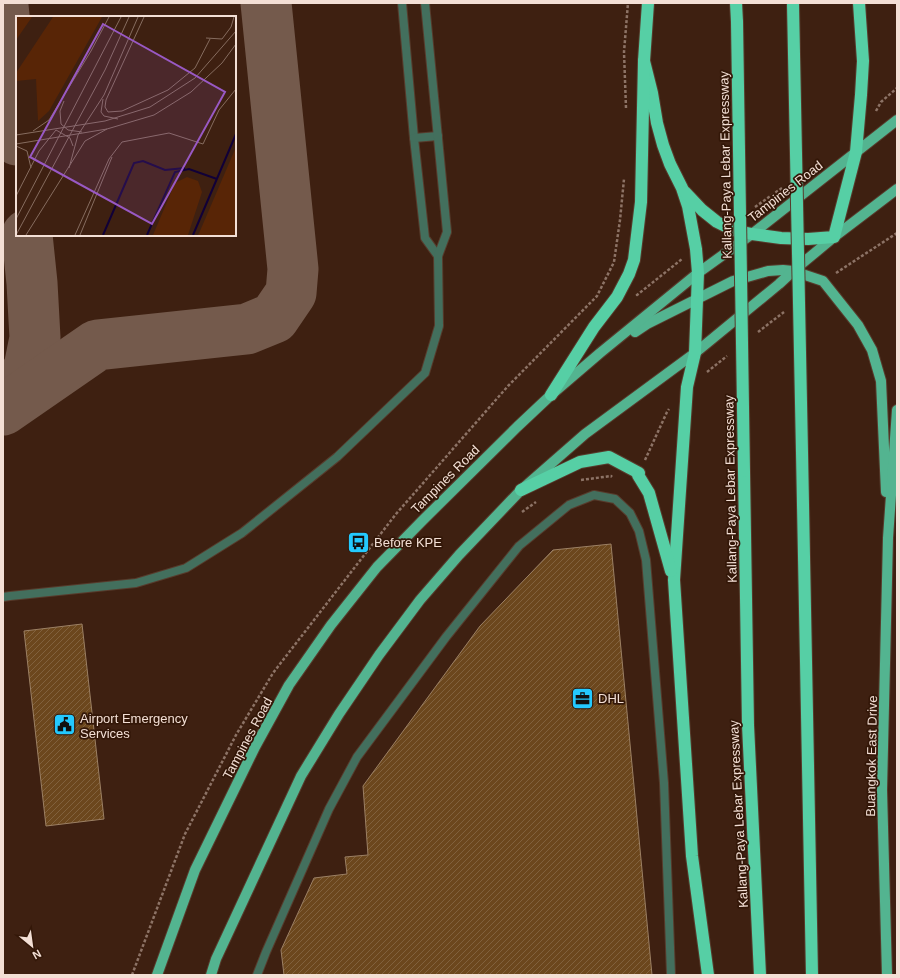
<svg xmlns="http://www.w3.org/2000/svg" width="900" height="978" font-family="Helvetica,sans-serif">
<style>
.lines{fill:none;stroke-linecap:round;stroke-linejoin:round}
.taxiway{stroke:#745a4c;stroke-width:51}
.building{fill:url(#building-hatch);stroke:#9c8064}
.lane-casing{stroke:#573b2c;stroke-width:10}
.primary-casing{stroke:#573b2c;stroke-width:12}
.highway-casing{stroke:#573b2c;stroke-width:14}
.path{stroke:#8d7366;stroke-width:2.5;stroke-dasharray:3 2;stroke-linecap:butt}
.lane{stroke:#436f5d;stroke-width:8}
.primary{stroke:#53b490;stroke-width:10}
.highway{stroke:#56cfa5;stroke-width:12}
.highway-bridge-casing{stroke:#573b2c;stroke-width:14;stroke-linecap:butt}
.highway-bridge{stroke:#56cfa5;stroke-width:12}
.labels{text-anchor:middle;stroke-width:3.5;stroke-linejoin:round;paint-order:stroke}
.street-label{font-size:13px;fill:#f3dfd5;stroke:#331708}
.poi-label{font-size:13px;fill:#f3dfd5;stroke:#331708;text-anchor:start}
.inset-river{fill:none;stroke:#110038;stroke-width:2}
.inset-road{fill:none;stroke:#866c5f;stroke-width:1}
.view{fill:#9959c4;fill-opacity:0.15;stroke:#9959c4;stroke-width:2}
.inset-edge{fill:none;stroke:#f3dfd5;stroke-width:2}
</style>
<defs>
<pattern id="building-hatch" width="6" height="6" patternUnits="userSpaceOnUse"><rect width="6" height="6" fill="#6c471d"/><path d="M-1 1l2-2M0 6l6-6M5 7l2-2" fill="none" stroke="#81613d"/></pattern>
</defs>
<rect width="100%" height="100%" fill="#3e2011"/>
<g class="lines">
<!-- taxiway -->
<g class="taxiway">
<polyline points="3,6 17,140"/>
<polyline points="3,404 12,395 29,368 35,338 32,283 27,235"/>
<polyline points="3,410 97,345 247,329 274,318 291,293 293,269 266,3"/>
</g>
</g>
<!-- building -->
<g class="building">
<polygon points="611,544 652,975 284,975 281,950 314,878 347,874 345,857 368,855 363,786 480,626 553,550"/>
<polygon points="82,624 104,819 46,826 24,631"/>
</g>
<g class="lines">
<defs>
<g id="lane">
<polyline points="402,3 414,138 425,238 438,256"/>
<polyline points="414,138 438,136"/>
<polyline points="3,597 10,596 136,583 186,568 242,533 337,457 425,373 439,326 438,256 447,232 425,3"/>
<polyline points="257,975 266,952 329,809 357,757 446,637 519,546 569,505 594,495 615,499 630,513 639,531 646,560 664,783 671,975"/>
</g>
<g id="primary">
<polyline points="635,332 647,324 733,281 768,271 783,270 793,271 823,281 858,325 872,350 881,381 886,492"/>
<polyline points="157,975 195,870 255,747 289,685 331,625 377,567 423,520 517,427 551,395 600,353 698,273 752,234 897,120"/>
<polyline points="211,975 216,959 301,776 339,714 379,655 420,600 459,555 521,490 585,434 695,353 779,284 793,271 834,237 897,189"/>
<polyline points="887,975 882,790 888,538 897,410"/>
</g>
<g id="highway">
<polyline points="736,3 737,22"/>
<polyline points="644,61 652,93 657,123 663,145 670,164 682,188 688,206 696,249 698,273 695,353 687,387 674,580 692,856 708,975"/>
<polyline points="685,192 702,210 717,222 733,230 752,234 781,238 808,239 834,237 856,152 861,95 863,61 859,3"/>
<polyline points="551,395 594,327 617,297 629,274 634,260 641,202 644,61 648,3"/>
<polyline points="802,452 812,975"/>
<polyline points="744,471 748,725 760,975"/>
<polyline points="521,490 580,462 609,457 639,473 638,475 649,493 671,571"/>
</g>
</defs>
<!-- lane casing -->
<use href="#lane" class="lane-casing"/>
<!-- primary casing -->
<use href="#primary" class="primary-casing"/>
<!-- highway casing -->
<use href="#highway" class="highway-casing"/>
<!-- path -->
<g class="path">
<polyline points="626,108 624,52 628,3"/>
<polyline points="876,111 881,102 897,88"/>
<polyline points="755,207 782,188"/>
<polyline points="836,273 897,233"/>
<polyline points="637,294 637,295 682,259"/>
<polyline points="758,332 784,312"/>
<polyline points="707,372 727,356"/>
<polyline points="645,460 667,412 669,409"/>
<polyline points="581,480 611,476 612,477"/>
<polyline points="522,512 536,502"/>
<polyline points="132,975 185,834 236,735 273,673 396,514 508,386 597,296 614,262 620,220 624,179"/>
</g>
<!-- lane -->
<use href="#lane" class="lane"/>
<!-- primary -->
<use href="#primary" class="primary"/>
<!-- highway -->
<use href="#highway" class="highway"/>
<defs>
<g id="highway-bridge">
<polyline points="793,4 802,452"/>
<polyline points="737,22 744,471"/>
</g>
</defs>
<!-- highway-bridge casing -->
<use href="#highway-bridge" class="highway-bridge-casing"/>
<!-- highway-bridge -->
<use href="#highway-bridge" class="highway-bridge"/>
</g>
<!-- icons -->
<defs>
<symbol id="bus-square" viewBox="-11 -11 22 22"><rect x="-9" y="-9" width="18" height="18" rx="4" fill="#24c9fe" stroke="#331708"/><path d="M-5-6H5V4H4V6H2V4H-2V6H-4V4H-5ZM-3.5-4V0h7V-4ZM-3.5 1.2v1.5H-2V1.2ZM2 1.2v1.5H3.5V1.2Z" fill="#111"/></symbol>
<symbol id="office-square" viewBox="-11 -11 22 22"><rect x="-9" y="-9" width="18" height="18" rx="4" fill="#24c9fe" stroke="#331708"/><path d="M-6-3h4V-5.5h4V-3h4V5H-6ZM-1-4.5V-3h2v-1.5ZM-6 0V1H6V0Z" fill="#111"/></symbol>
<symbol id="civic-square" viewBox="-11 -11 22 22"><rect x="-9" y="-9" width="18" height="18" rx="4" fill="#24c9fe" stroke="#331708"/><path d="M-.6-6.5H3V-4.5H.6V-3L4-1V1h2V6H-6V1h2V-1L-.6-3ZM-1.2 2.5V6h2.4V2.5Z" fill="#111"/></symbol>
</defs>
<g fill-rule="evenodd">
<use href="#bus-square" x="346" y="530" width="25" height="25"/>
<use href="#office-square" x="570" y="686" width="25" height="25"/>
<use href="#civic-square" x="52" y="712" width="25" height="25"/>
</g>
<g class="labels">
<!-- street labels -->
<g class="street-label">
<text transform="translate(725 165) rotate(-91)" y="5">Kallang-Paya Lebar Expressway</text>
<text transform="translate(785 191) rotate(-38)" y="5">Tampines Road</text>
<text transform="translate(445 479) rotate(-45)" y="5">Tampines Road</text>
<text transform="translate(730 489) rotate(-91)" y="5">Kallang-Paya Lebar Expressway</text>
<text transform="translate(247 738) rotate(-62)" y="5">Tampines Road</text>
<text transform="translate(871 756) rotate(-89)" y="5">Buangkok East Drive</text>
<text transform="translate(738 814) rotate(-93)" y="5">Kallang-Paya Lebar Expressway</text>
</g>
<!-- poi labels -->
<g class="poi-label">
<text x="374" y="547">Before KPE</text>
<text x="598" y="703">DHL</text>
<text x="80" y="723">Airport Emergency<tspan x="80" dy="15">Services</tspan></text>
</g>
</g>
<!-- overview -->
<g transform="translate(16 16)">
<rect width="220" height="220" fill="#3e2011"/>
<path d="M0,1H16L0,24ZM37,1H86L33,95L22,105L20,63L0,65V57ZM220,131V219H182L184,215ZM171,161L182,165L186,176L172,219H137L159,167Z" fill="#582506"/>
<path class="inset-river" d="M87,219L118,147L127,145L149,154L169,152M131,219L159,156L173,153L201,163M177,219L220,118"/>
<path class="inset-road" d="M128,1L90,84L89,91L92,96L106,95L152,74L179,52L194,23M190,22L206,23L215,11L218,1M87,83L85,96L88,100L102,103M48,85L44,95L45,108L52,114L66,116M17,115L33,104L75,35L93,1M0,119L89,105L134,91L179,62L220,15M0,128L91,113L138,99L175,76L206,47L220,28M0,130L11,135L15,152M53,152L62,119L88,79L122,1M0,180L23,135L40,114L54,122L57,130M0,203L105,1M0,219L89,54L113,1M10,219L69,125L91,113M59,219L93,143L106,126L153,117L187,128L203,94L220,73M64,219L96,141"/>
<path class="view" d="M87,8L209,76L136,208L14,141Z"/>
<rect width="220" height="220" class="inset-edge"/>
</g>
<!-- border -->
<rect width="900" height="978" fill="none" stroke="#f3dfd5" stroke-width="8"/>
<!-- north arrow -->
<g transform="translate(32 946) rotate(151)" stroke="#331708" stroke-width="3" paint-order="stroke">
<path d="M0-3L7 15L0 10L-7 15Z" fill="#f3dfd5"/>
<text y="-6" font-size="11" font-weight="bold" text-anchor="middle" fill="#f3dfd5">N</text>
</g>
</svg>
